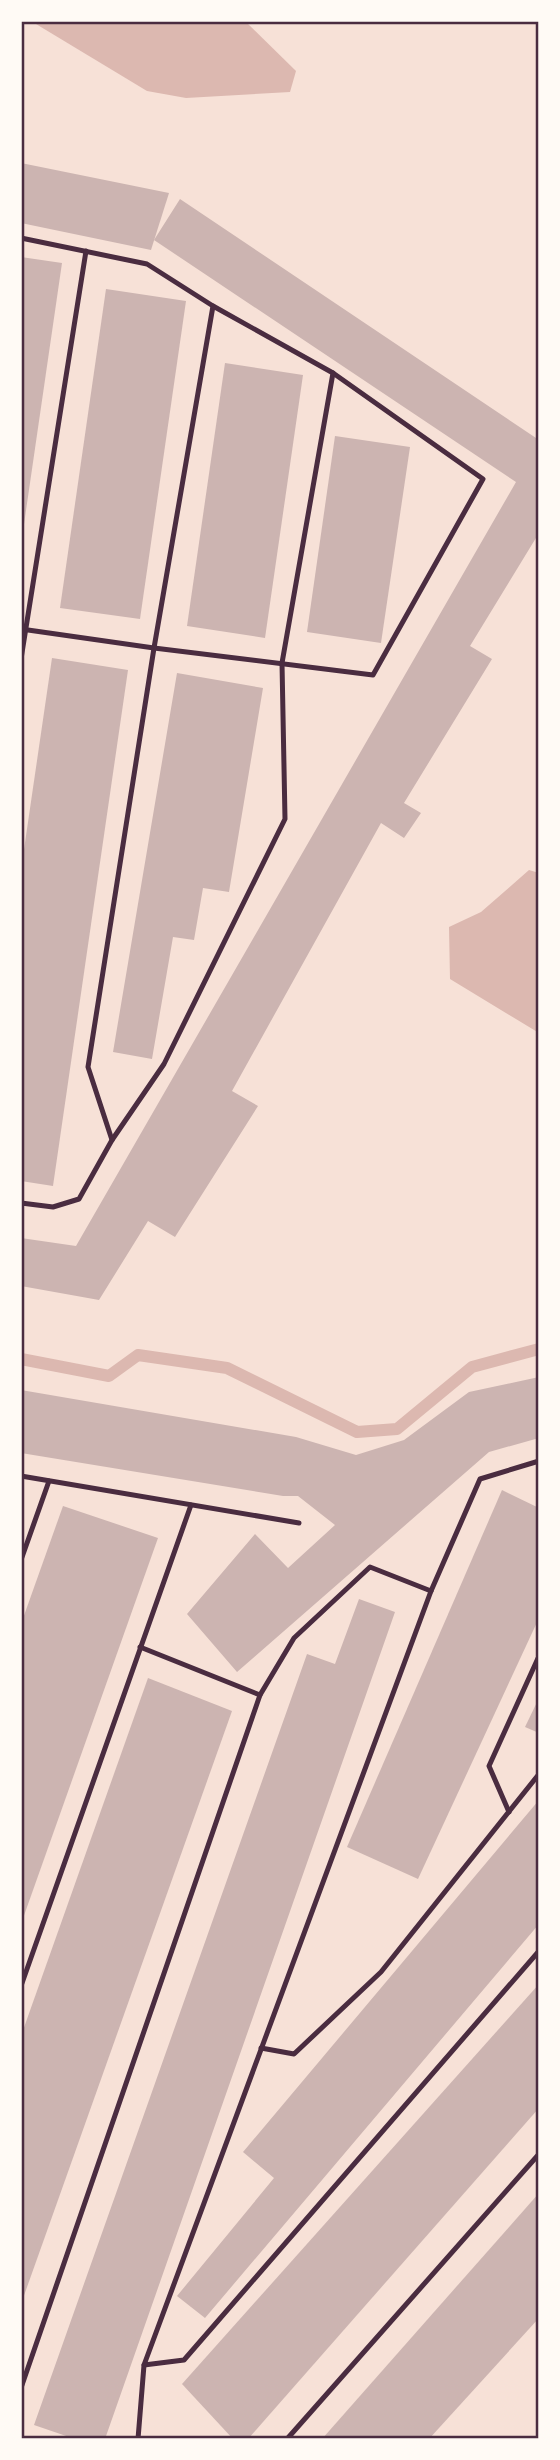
<svg xmlns="http://www.w3.org/2000/svg" width="560" height="2460" font-family="'Fira Sans',sans-serif">
<style>
.water{fill:#dcb8b0}
.lines{fill:none;stroke-linecap:round;stroke-linejoin:round}
.stream{stroke:#dcb8b0;stroke-width:12}
.building{fill:#ccb4b1}
.service{stroke:#4a2c40;stroke-width:5}
.neatline{fill:none;stroke:#4a2c40;stroke-width:2.5}
</style>
<rect width="100%" height="100%" fill="#f7e1d7"/>
<!-- water -->
<g class="water">
<polygon points="31,21 245,21 296,71 290,92 186,98 147,91"/>
<polygon points="529,870 539,873 539,1033 450,979 449,927 481,912"/>
</g>
<g class="lines">
<!-- stream -->
<polyline class="stream" points="21,1359 109,1376 138,1355 227,1368 357,1432 397,1429 472,1367 539,1349"/>
</g>
<!-- building -->
<g class="building">
<polygon points="21,163 169,193 151,250 21,223"/>
<polygon points="180,199 539,440 539,533 470,646 492,659 404,803 421,813 404,838 381,823 232,1091 258,1106 175,1237 148,1221 99,1300 21,1286 21,1238 76,1246 516,482 154,240"/>
<polygon points="21,257 62,263 23,531 21,531"/>
<polygon points="106,289 186,301 140,619 60,608"/>
<polygon points="225,363 303,375 265,638 187,626"/>
<polygon points="335,436 410,447 381,643 307,632"/>
<polygon points="52,658 128,670 53,1186 21,1181 21,870"/>
<polygon points="177,673 263,688 229,892 203,888 194,940 173,937 152,1059 113,1052"/>
<polygon points="539,1377 539,1438 489,1452 237,1672 187,1614 255,1534 288,1568 335,1525 298,1496 283,1496 21,1453 21,1390 296,1437 356,1455 404,1440 469,1392"/>
<polygon points="502,1490 539,1508 539,1618 418,1879 347,1847"/>
<polygon points="63,1506 158,1538 21,1924 21,1624"/>
<polygon points="359,1599 395,1612 105,2439 75,2439 34,2425 307,1654 335,1664"/>
<polygon points="148,1678 232,1711 21,2304 21,2036"/>
<polygon points="539,1698 539,1733 525,1727"/>
<polygon points="539,1800 539,1924 205,2318 177,2296 274,2178 243,2152"/>
<polygon points="539,1984 539,2108 248,2439 233,2439 182,2384"/>
<polygon points="539,2193 539,2318 429,2439 322,2439"/>
</g>
<g class="lines">
<!-- service -->
<g class="service">
<polyline points="21,238 147,264 213,306 333,373 483,479 373,675 154,648 21,629"/>
<polyline points="21,659 86,251"/>
<polyline points="112,1140 88,1067 154,648 213,306"/>
<polyline points="21,1203 53,1207 79,1199 112,1140 164,1064 285,819 282,663 333,373"/>
<polyline points="21,1476 299,1523"/>
<polyline points="21,1560 49,1481"/>
<polyline points="140,1647 260,1695"/>
<polyline points="509,1812 489,1766 539,1656"/>
<polyline points="21,1986 191,1505"/>
<polyline points="261,2048 294,2054 381,1972 539,1774"/>
<polyline points="144,2365 184,2360 539,1951"/>
<polyline points="21,2388 260,1695 294,1638 370,1567 431,1591"/>
<polyline points="138,2439 144,2365 431,1591 480,1479 539,1461"/>
<polyline points="287,2439 539,2154"/>
</g>
</g>
<!-- border -->
<rect width="560" height="2460" fill="none" stroke="#fffaf5" stroke-width="46"/>
<rect x="23" y="23" width="514" height="2414" class="neatline"/>
</svg>
